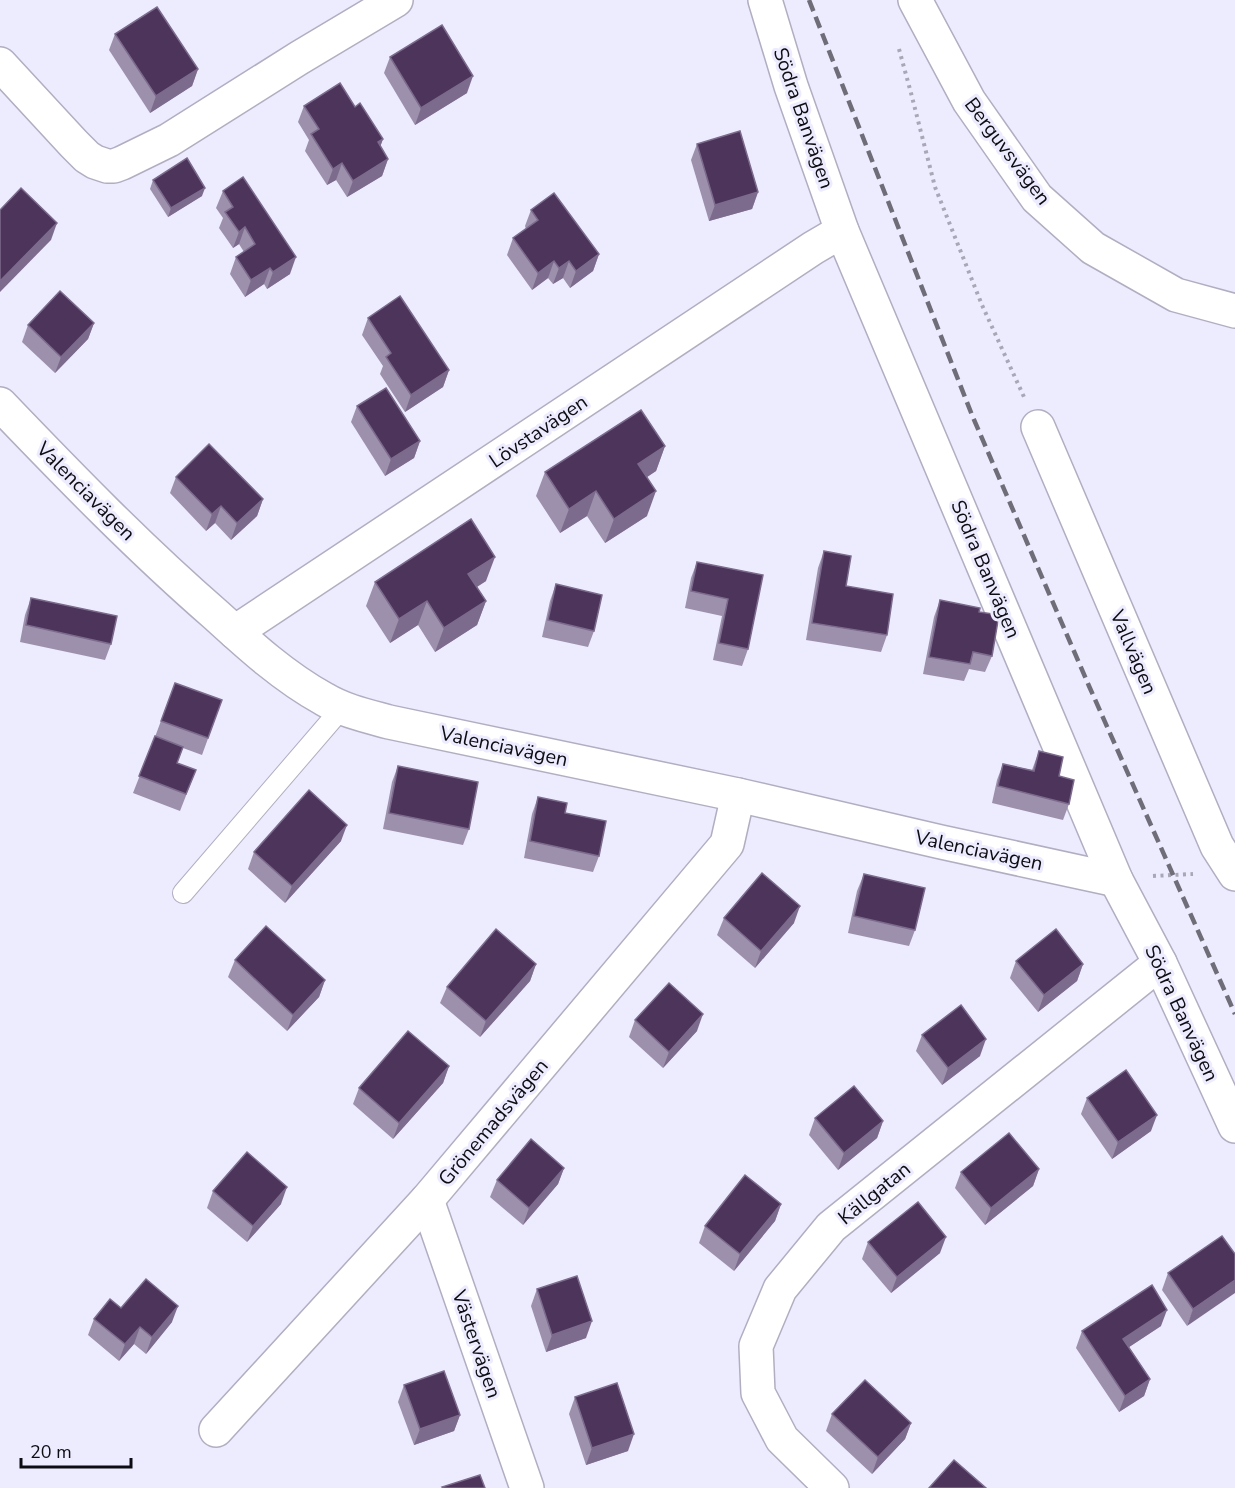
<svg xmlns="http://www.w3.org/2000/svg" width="1235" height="1488" font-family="'Nunito Sans',sans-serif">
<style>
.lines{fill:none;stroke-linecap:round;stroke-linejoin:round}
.lane-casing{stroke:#b1aec1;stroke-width:22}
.street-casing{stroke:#b1aec1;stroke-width:36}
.path{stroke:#a8a7b6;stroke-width:4;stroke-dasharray:3 4.5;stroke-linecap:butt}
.lane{stroke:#fff;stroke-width:20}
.street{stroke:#fff;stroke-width:33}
.rail{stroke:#6e6d78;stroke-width:4.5;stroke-dasharray:12 6;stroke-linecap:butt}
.wall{fill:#9c90ac}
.shaded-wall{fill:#7c6b8c}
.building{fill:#4c345b;stroke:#7c6b8c;stroke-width:1.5}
.labels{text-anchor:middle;stroke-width:6;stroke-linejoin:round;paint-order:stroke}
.street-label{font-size:20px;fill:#0d0c12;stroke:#edebfe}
</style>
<rect width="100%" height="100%" fill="#edebfe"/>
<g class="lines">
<defs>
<polyline id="lane" points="183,893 342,708"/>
<g id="street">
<polyline points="765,0 791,86 842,231 1116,880 1160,963 1235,1126"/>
<polyline points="915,0 969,101 1037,198 1093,248 1176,295 1235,311"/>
<polyline points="0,64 74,144 87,157 95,162 107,166 114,166 122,163 169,140 299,58 396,0"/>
<path d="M0,404C70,477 140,549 216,615C250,646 284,677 324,699C344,711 367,716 389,722L738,795L941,842L1116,880"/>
<polyline points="1038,427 1217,846 1235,874"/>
<polyline points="235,632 813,248 842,231"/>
<polyline points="427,1200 527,1488"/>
<polyline points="216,1430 427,1200 727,844 738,795"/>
<polyline points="832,1488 782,1439 758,1393 756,1346 780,1289 831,1227 1160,963"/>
</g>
</defs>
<!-- lane casing -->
<use href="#lane" class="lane-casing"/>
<!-- street casing -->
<use href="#street" class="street-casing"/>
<!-- path -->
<g class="path">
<polyline points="899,49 911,93 935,187 982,305 1024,397"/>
<polyline points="1153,876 1193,874"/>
</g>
<!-- lane -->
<use href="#lane" class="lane"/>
<!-- street -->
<use href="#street" class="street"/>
<!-- rail -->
<polyline class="rail" points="809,0 972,415 1089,686 1235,1014"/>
</g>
<!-- wall -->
<g class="wall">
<polygon points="115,34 198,69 192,86 150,113 109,50"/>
<polygon points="390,57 467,93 415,125 384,73"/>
<polygon points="304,106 355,107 383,139 380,147 388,159 382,176 347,197 336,180 327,185 305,151 309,140 298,122"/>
<polygon points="697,144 758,192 752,209 709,221 691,160"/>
<polygon points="153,180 202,196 168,217 150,189"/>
<polygon points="223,191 290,274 267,289 264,284 245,297 230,274 236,257 244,252 239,244 233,248 219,228 223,218 216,208"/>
<polygon points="531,210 599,254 593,271 570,288 563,278 553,284 548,278 532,290 507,255 513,238 526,229 525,226"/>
<polygon points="368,318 449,370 443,387 405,412 380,374 383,366 362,335"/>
<polygon points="94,323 88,339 55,373 22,342 28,325"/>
<polygon points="357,406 420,441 414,458 385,476 351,422"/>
<polygon points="665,446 656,471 647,477 647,516 605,543 587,516 560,533 536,496 545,472"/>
<polygon points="176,477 263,499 257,516 231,540 215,523 206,531 170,493"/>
<polygon points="824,551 846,586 887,635 881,652 806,640 818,568"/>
<polygon points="697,562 763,575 748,649 742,666 713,660 722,616 685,608 691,578"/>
<polygon points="486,581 477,587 486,601 477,625 435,652 418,625 390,643 366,606 375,582"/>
<polygon points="556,584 594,631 588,647 542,637 550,601"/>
<polygon points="31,598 111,644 105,660 20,642 25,615"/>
<polygon points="940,600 979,612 992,656 985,672 969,669 964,681 923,674 934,617"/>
<polygon points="175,683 222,700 202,755 183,748 177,763 196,770 180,811 133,793 155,737"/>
<polygon points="1039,751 1059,776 1069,804 1063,820 992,803 997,780 1003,764 1032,770"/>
<polygon points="398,766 469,829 463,845 383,829 392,782"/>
<polygon points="538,797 565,813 599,856 593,872 524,858 532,814"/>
<polygon points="341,841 285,903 248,869 254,852"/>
<polygon points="864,874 915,930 909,946 848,933 857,891"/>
<polygon points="724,918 794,923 755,968 717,935"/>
<polygon points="235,960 325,980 319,997 287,1031 228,977"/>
<polygon points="1016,961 1083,964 1077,981 1038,1012 1010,978"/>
<polygon points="536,964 530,981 480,1037 440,1003 447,987"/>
<polygon points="635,1020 697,1031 663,1068 629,1037"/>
<polygon points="922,1035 980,1056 942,1085 916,1051"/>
<polygon points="449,1066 443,1083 393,1139 353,1104 359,1088"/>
<polygon points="1087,1098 1151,1131 1112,1159 1081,1114"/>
<polygon points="815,1118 883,1121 877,1138 838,1170 809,1135"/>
<polygon points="564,1168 558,1184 523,1225 490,1197 497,1180"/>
<polygon points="1039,1169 1033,1186 985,1225 955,1188 961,1172"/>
<polygon points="213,1191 281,1204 247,1242 207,1208"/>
<polygon points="781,1204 775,1221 734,1271 699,1243 705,1226"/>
<polygon points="1222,1236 1187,1326 1162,1290 1168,1273"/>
<polygon points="868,1242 940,1253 891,1293 862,1259"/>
<polygon points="537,1289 586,1338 546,1352 531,1306"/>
<polygon points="121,1308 172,1322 146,1354 134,1344 119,1361 88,1335 94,1319"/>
<polygon points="1161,1326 1129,1347 1150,1379 1144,1396 1119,1412 1076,1348 1082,1331"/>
<polygon points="404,1385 460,1415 454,1431 414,1445 398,1402"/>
<polygon points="575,1397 628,1451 586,1465 569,1414"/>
<polygon points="832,1414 911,1423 905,1439 872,1474 826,1431"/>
</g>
<!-- shaded-wall -->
<g class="shaded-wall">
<polygon points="198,69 192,86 150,113 156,96"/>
<polygon points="473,76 467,93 415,125 421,108"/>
<polygon points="383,139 377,155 378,142"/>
<polygon points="388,159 382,176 347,197 353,181"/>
<polygon points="342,163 336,180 327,185 333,169"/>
<polygon points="205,188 202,196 168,217 171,208"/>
<polygon points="758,192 752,209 709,221 715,205"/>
<polygon points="57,223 51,240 0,292 0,281"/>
<polygon points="245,227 239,244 233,248 239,232"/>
<polygon points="599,254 593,271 570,288 576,271"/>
<polygon points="296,257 290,274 267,289 273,272"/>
<polygon points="554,261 548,278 532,290 538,273"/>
<polygon points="569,261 563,278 553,284 559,268"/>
<polygon points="270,268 264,284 245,297 251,280"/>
<polygon points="94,323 88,339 55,373 61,357"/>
<polygon points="449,370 443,387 405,412 411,395"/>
<polygon points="420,441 414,458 385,476 391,459"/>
<polygon points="665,446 656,471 629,489 638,464"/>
<polygon points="596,491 587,516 560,533 569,509"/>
<polygon points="656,491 647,516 605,543 614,519"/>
<polygon points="263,499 257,516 231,540 237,523"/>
<polygon points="221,506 215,523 206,531 212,514"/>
<polygon points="495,557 486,581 459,598 468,574"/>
<polygon points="427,601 418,625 390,643 399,619"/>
<polygon points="486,601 477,625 435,652 444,628"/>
<polygon points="347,825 341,841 285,903 292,886"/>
<polygon points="800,906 794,923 755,968 761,951"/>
<polygon points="536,964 530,981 480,1037 486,1021"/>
<polygon points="1083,964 1077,981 1038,1012 1044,995"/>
<polygon points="325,980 319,997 287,1031 293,1015"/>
<polygon points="703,1014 697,1031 663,1068 669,1052"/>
<polygon points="986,1039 980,1056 942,1085 948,1068"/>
<polygon points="449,1066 443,1083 393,1139 399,1123"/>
<polygon points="1157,1115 1151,1131 1112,1159 1118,1142"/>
<polygon points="883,1121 877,1138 838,1170 844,1153"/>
<polygon points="564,1168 558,1184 523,1225 529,1208"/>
<polygon points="1039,1169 1033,1186 985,1225 991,1208"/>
<polygon points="287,1187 281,1204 247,1242 253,1226"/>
<polygon points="781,1204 775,1221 734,1271 740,1254"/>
<polygon points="946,1237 940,1253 891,1293 897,1277"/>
<polygon points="1235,1280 1235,1293 1187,1326 1193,1309"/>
<polygon points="178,1306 172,1322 146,1354 152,1337"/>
<polygon points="1167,1310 1161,1326 1117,1355 1123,1339"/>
<polygon points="592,1321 586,1338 546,1352 552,1335"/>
<polygon points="140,1327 134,1344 119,1361 125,1344"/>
<polygon points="1150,1379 1144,1396 1119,1412 1125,1396"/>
<polygon points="460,1415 454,1431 414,1445 420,1429"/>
<polygon points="911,1423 905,1439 872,1474 878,1457"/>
<polygon points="634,1434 628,1451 586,1465 592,1448"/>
</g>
<!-- building -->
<g class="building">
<polygon points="157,7 198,69 156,96 115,34"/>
<polygon points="442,25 473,76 421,108 390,57"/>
<polygon points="340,83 355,107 360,103 383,139 378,142 388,159 353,181 342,163 333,169 311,134 319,129 304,106"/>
<polygon points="740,131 758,192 715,205 697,144"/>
<polygon points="187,158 205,188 171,208 153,180"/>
<polygon points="243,177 296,257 273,272 270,268 251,280 236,257 255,244 245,227 239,232 225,212 233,207 223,191"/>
<polygon points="21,188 57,223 0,281 0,210"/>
<polygon points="554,193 599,254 576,271 569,261 559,268 554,261 538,273 513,238 538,220 531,210"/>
<polygon points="60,291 94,323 61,357 28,325"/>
<polygon points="400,296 449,370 411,395 386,357 391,353 368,318"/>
<polygon points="386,388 420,441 391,459 357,406"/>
<polygon points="641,410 665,446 638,464 656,491 614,519 596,491 569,509 545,472"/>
<polygon points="209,444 263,499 237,523 221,506 212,514 176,477"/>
<polygon points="471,519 495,557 468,574 486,601 444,628 427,601 399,619 375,582"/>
<polygon points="824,551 851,556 846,586 893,594 887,635 812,623"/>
<polygon points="697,562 763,575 748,649 719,643 728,599 691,591"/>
<polygon points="556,584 602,595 594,631 548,620"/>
<polygon points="31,598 117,616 111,644 26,625"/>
<polygon points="940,600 980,608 979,612 999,615 992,656 973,652 970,664 929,657"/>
<polygon points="175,683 222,700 208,738 161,721"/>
<polygon points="155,736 183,747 177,763 196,770 186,794 139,776"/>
<polygon points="1039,751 1063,757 1059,776 1074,780 1069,804 998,786 1003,764 1034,771"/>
<polygon points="398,766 478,782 469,829 389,813"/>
<polygon points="309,790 347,825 292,886 254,852"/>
<polygon points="538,797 567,803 565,813 606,821 599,856 530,841"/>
<polygon points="762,873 800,906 761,951 724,918"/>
<polygon points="864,874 925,888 915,930 854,916"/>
<polygon points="266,926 325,980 293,1015 235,960"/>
<polygon points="496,929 536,964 486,1021 447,987"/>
<polygon points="1056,929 1083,964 1044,995 1016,961"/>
<polygon points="669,983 703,1014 669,1052 635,1020"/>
<polygon points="961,1005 986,1039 948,1068 922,1035"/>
<polygon points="408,1031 449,1066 399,1123 359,1088"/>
<polygon points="1126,1070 1157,1115 1118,1142 1087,1098"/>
<polygon points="854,1086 883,1121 844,1153 815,1118"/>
<polygon points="1009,1133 1039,1169 991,1208 961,1172"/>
<polygon points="531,1139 564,1168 529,1208 497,1180"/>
<polygon points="247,1152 287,1187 253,1226 213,1191"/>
<polygon points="745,1175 781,1204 740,1254 705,1226"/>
<polygon points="918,1202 946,1237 897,1277 868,1242"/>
<polygon points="1222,1236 1235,1254 1235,1280 1193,1309 1168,1273"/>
<polygon points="577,1276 592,1321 552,1335 537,1289"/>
<polygon points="146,1279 178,1306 152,1337 140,1327 125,1344 94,1319 110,1299 121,1308"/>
<polygon points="1152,1285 1167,1310 1123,1339 1150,1379 1125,1396 1082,1331"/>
<polygon points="444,1371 460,1415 420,1429 404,1385"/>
<polygon points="865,1380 911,1423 878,1457 832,1414"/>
<polygon points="617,1383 634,1434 592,1448 575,1397"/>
<polygon points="954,1460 986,1488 929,1488"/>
<polygon points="480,1475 485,1488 443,1488 442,1487"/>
</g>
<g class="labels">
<!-- street labels -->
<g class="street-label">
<text transform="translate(804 118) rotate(71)" y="7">Södra Banvägen</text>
<text transform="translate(1008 151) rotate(53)" y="7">Berguvsvägen</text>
<text transform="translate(538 431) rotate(-34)" y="7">Lövstavägen</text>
<text transform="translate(86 491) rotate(45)" y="7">Valenciavägen</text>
<text transform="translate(986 569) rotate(67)" y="7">Södra Banvägen</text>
<text transform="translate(1134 652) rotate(67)" y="7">Vallvägen</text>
<text transform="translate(504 746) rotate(12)" y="7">Valenciavägen</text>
<text transform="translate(979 850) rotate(12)" y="7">Valenciavägen</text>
<text transform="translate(1182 1013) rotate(65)" y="7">Södra Banvägen</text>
<text transform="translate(493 1122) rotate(-50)" y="7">Grönemadsvägen</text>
<text transform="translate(874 1193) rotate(-39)" y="7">Källgatan</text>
<text transform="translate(477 1344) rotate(71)" y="7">Västervägen</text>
</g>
</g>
<!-- scale -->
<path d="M21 1458v9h110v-9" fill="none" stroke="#0d0c12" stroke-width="3"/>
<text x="30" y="1458" font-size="18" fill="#0d0c12" stroke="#edebfe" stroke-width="4.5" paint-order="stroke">20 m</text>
</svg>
